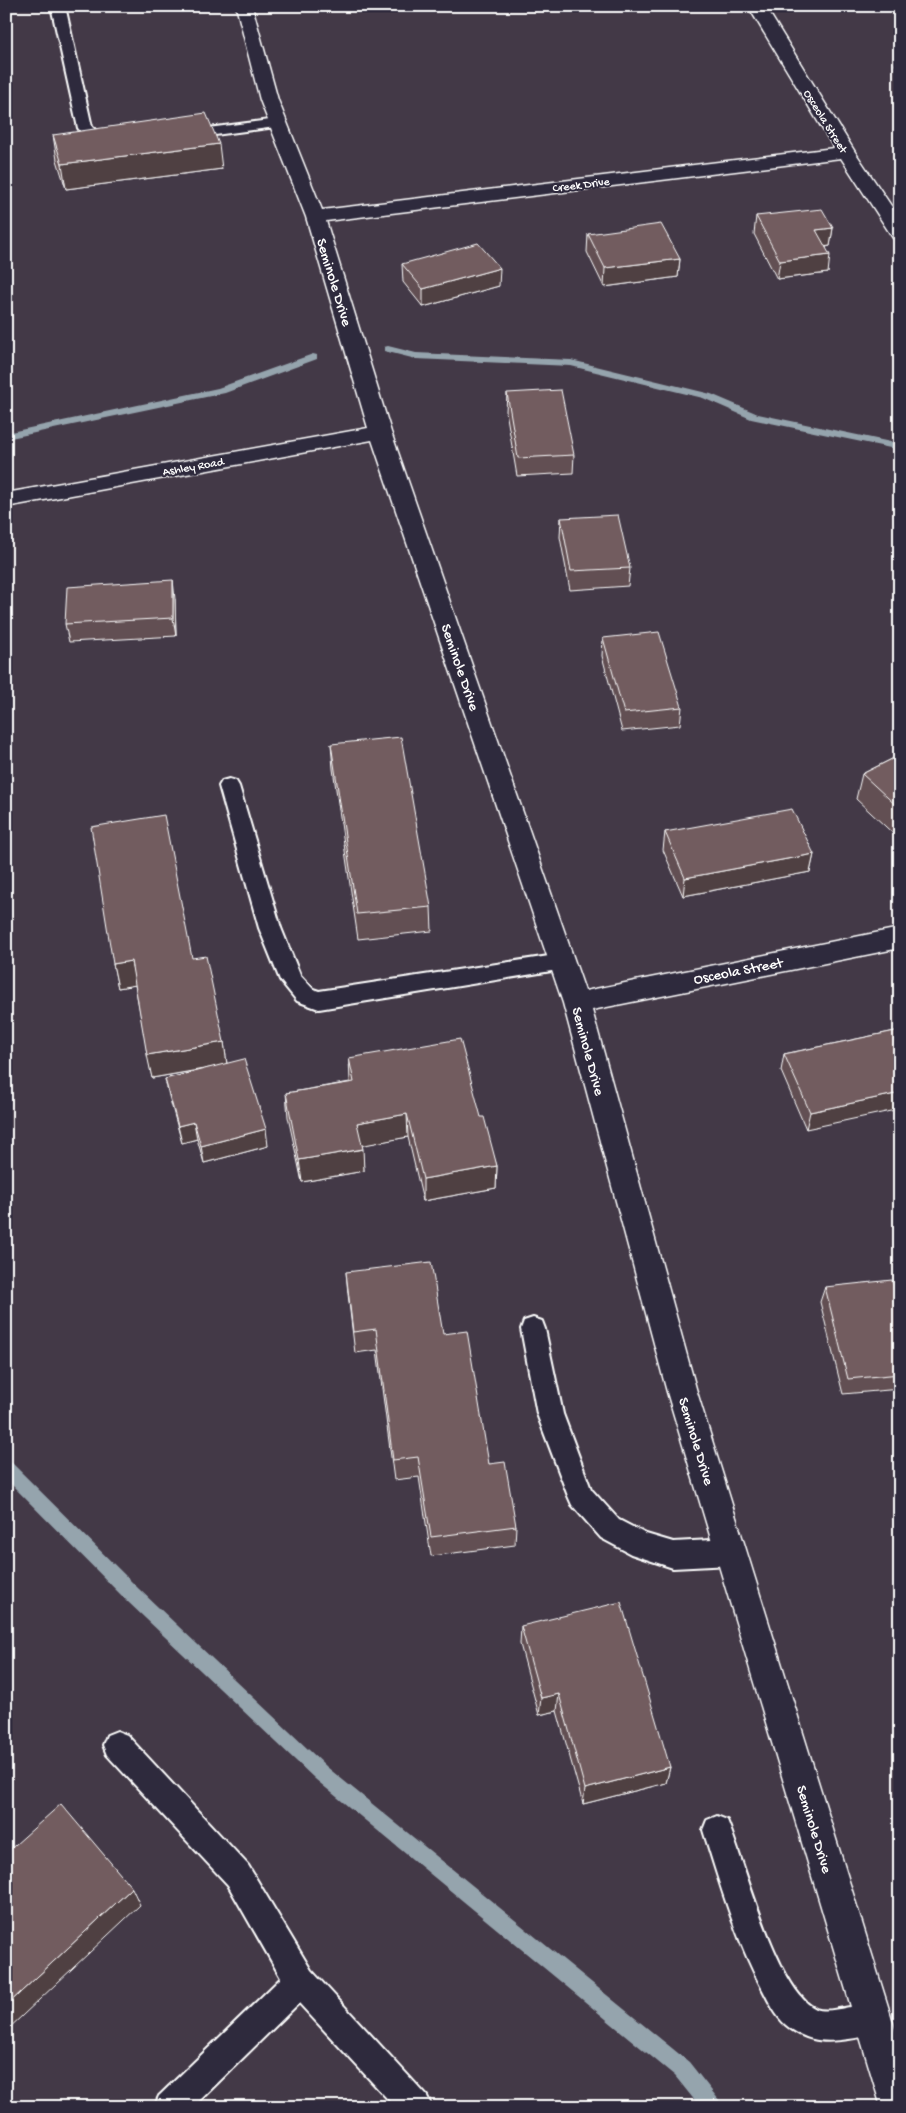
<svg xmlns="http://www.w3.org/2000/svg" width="906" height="2113" font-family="'Gochi Hand',sans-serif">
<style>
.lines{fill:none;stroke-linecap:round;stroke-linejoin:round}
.stream{fill:#95a4ad;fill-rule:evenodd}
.lane-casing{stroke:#fff;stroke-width:4}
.street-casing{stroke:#fff;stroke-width:3}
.lane{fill:#2f2a3d;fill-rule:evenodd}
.street{fill:#2f2a3d;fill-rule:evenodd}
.wall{fill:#624f52;stroke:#fff}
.shaded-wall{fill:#504042;stroke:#fff}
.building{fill:#725c5f;stroke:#fff}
.labels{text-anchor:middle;stroke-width:4;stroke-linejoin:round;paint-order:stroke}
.far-street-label{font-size:12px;fill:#fff;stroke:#2f2a3d}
.street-label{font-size:15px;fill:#fff;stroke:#2f2a3d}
</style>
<rect width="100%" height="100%" fill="#433947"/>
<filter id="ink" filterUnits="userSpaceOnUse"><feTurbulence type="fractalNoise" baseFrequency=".02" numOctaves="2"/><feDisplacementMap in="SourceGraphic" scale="10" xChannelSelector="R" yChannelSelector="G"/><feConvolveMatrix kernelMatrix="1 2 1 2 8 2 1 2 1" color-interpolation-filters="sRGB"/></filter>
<g filter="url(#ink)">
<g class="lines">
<!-- stream -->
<g class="stream">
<polygon points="388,346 416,353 571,360 711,394 758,414 900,444 900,450 751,419 703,398 571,366 416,359 384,351 384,347"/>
<polygon points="313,354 317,355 317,359 225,393 6,439 6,433 218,388"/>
<polygon points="6,1461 12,1463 139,1589 327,1767 689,2062 719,2100 721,2107 700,2107 675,2076 315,1779 127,1601 6,1479"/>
</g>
<defs>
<g id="lane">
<path d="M51,6H65L92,127L103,135L118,139L120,142L118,145C103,149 87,141 78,128Z"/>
<polygon points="278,119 283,120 285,123 283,126 185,139 180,138 178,135 180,132 185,131"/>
<polygon points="229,779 236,781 239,786 281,928 300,975 313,989 319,991 562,954 570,956 573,962 570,968 319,1009 297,1001 280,980 259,928 219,786 222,781"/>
<polygon points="533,1318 542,1321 545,1329 563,1414 591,1489 619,1520 646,1534 673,1542 731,1539 740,1543 744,1552 740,1561 731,1565 673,1568 631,1554 601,1538 572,1505 568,1496 537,1414 521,1329 524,1321"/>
<polygon points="117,1731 127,1735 248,1865 311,1970 427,2096 432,2107 395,2107 299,2003 193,2107 154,2107 159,2096 281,1978 228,1885 107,1755 103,1745 107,1735"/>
<path d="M717,1816L727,1820C744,1860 777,1992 816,2009C831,2015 857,2002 873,2005C876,2005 881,2008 884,2009L888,2020L884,2031C868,2037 830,2044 813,2039C804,2037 793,2031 786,2025C776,2016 769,2002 763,1990C736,1940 720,1884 703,1830L707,1820Z"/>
</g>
<polygon id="street" points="236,6 252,6 278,100 322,210 834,148 748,6 765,6 855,152 900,219 900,240 893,238 841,158 326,221 391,432 585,991 900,928 900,948 592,1010 697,1392 900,2045 900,2107 881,2107 667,1392 563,1003 372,440 6,507 6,493 368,428 306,217 260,100"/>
</defs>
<!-- lane casing -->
<use href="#lane" class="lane-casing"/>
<!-- street casing -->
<use href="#street" class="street-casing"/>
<!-- lane -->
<use href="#lane" class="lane"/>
<!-- street -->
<use href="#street" class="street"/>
</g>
<!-- wall -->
<g class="wall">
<polygon points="898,48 900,48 900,73 895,65"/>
<polygon points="53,135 222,169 66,189 57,160"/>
<polygon points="756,216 833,228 830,246 826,247 828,273 777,279 754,234"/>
<polygon points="588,234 680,259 678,277 604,287 587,252"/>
<polygon points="402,264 499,286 423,307 403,282"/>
<polygon points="507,393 574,455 573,473 517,476 506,411"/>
<polygon points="561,518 630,568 628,586 570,590 560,537"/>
<polygon points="175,599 176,636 69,642 65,624"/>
<polygon points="603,638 682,707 680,725 622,731 602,656"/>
<polygon points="331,744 431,907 432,931 358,939 333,769"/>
<polygon points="900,755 900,840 856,799 862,774"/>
<polygon points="665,832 814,854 810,872 683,896 663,850"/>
<polygon points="192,958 224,1042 227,1064 268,1146 204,1163 197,1139 182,1143 169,1096 165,1079 205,1069 152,1078 135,985 118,988 113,964"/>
<polygon points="900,1030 806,1129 781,1071 784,1054"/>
<polygon points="349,1058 481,1117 497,1166 496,1188 423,1201 408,1137 362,1145 364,1171 302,1182 288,1117 286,1093 350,1082"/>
<polygon points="346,1272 443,1334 489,1464 516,1526 515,1545 431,1556 419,1477 394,1480 377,1350 355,1353 348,1294"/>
<polygon points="825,1287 900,1309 900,1389 843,1394 820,1302"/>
<polygon points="521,1626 670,1767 666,1783 583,1804 557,1711 539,1715 520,1644"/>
</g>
<!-- shaded-wall -->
<g class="shaded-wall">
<polygon points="219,144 222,169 66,189 62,164"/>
<polygon points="833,228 830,246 814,248 816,230"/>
<polygon points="830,255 828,273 777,279 780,261"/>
<polygon points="680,259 678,277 604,287 605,268"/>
<polygon points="500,268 499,286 423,307 423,289"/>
<polygon points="173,580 175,599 176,636 173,618"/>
<polygon points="814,854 810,872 683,896 685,878"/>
<polygon points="131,961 136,985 118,988 113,964"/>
<polygon points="224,1042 227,1065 152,1078 147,1055"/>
<polygon points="900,1093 900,1109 806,1129 810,1112"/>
<polygon points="407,1114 408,1137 359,1146 357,1123"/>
<polygon points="194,1122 197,1139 182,1143 178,1126"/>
<polygon points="266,1129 268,1146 204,1163 201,1146"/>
<polygon points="363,1149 364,1171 302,1182 299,1160"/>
<polygon points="497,1166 496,1188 423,1201 423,1179"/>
<polygon points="559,1694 557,1711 539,1715 541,1698"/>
<polygon points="670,1767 666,1783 583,1804 585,1789"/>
<polygon points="132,1888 140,1905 6,2031 6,2006"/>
</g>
<!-- building -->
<g class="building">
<polygon points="206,113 219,144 62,164 53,135"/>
<polygon points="822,209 833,228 816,230 830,255 780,261 756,216"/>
<polygon points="661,224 680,259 605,268 588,234"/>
<polygon points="478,243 500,268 423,289 402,264"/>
<polygon points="561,390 574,455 518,458 507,393"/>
<polygon points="618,515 630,568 571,571 561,518"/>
<polygon points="173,580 173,618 65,624 67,587"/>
<polygon points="659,632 682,707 624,713 603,638"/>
<polygon points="401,737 431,907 357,914 331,744"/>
<polygon points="900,755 900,809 862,774"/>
<polygon points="792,809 814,854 685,878 665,832"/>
<polygon points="164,815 192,958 206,956 224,1042 147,1055 131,961 113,964 91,827"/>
<polygon points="900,1030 900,1093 810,1112 784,1054"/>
<polygon points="460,1039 481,1117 484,1117 497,1166 423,1179 407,1114 357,1123 363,1149 299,1160 286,1093 354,1082 349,1058"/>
<polygon points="244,1059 266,1129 201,1146 194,1122 178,1126 165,1079"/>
<polygon points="431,1262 443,1334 467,1331 489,1464 505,1462 516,1526 431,1537 418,1457 393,1460 376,1329 353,1332 346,1272"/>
<polygon points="892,1280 900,1309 900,1374 848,1379 825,1287"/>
<polygon points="621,1602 670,1767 585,1789 559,1694 541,1698 521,1626"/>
<polygon points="61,1804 132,1888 6,2006 6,1853"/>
</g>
</g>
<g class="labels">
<!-- far-street labels -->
<g class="far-street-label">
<text transform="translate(826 121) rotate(58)" y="4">Osceola Street</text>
<text transform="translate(581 184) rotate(-7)" y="4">Creek Drive</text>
<text transform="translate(193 466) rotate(-10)" y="4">Ashley Road</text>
</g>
<!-- street labels -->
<g class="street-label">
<text transform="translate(335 282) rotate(73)" y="5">Seminole Drive</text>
<text transform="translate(461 667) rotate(71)" y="5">Seminole Drive</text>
<text transform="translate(738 970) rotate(-11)" y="5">Osceola Street</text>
<text transform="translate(589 1051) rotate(75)" y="5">Seminole Drive</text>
<text transform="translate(697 1441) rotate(73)" y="5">Seminole Drive</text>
<text transform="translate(815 1829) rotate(73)" y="5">Seminole Drive</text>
</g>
</g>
<!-- margin -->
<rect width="906" height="2113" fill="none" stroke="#2f2a3d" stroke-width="25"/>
<rect x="12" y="12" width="881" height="2088" fill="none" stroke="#fff" stroke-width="2" filter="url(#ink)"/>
</svg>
